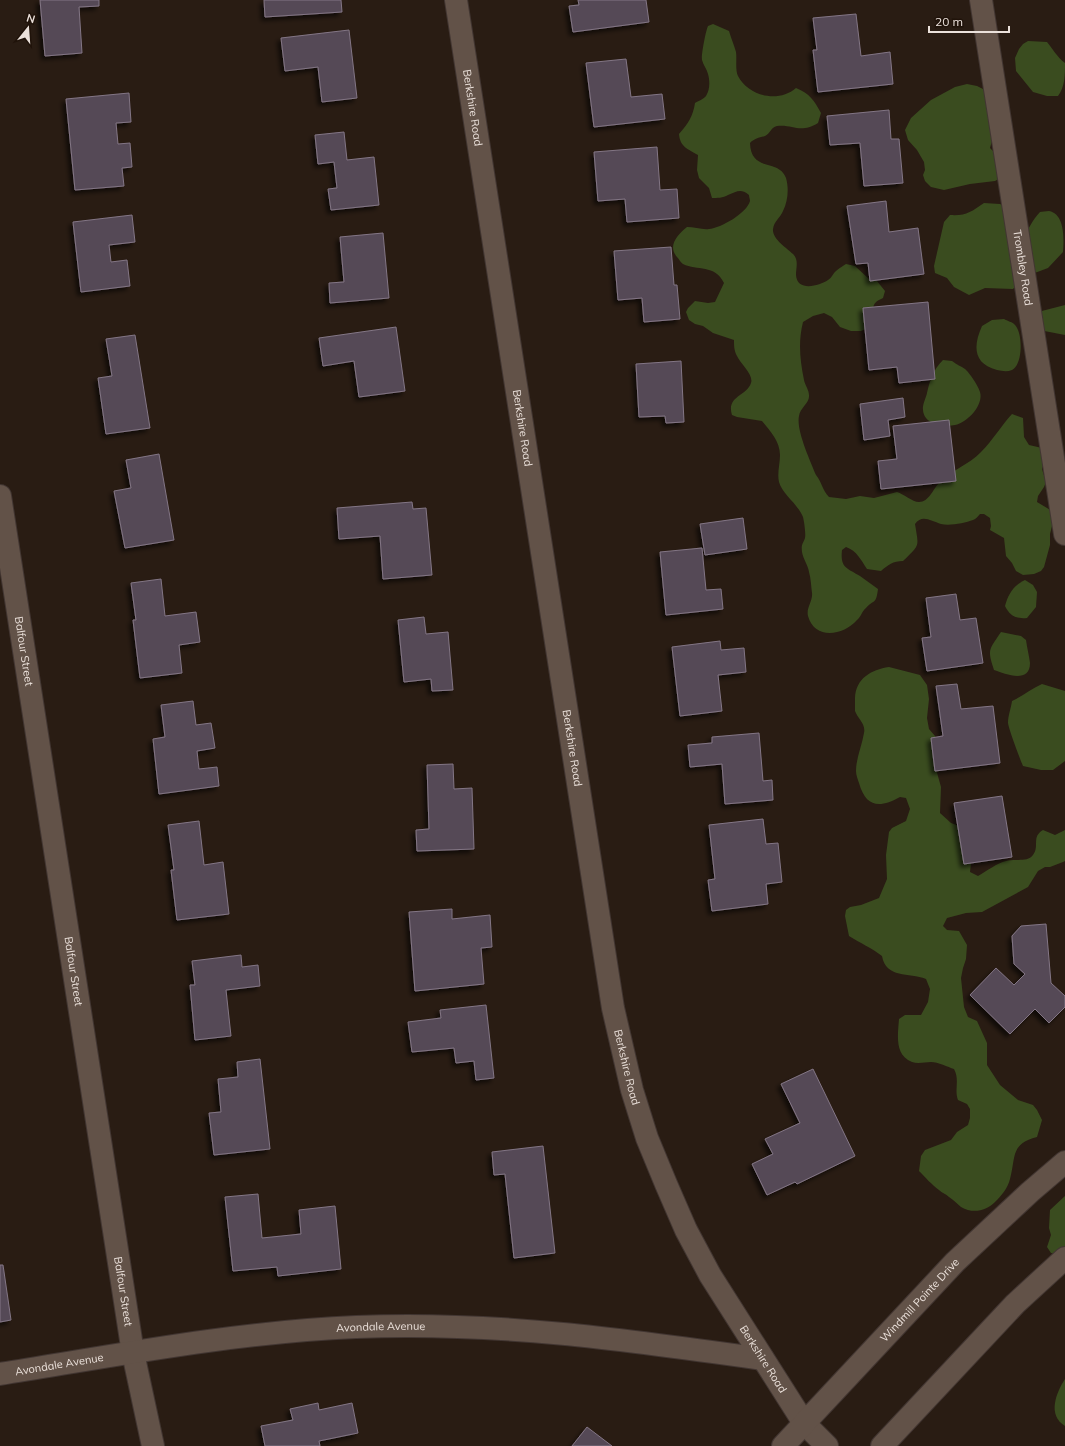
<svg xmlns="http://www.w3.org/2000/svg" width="1065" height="1446" font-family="Mulish,sans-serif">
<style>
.green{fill:#3a4c1f}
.building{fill:#554957;stroke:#837685;filter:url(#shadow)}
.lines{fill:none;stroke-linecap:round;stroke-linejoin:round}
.minor-casing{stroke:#423632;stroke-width:24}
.minor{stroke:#625248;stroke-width:22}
.labels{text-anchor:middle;stroke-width:3.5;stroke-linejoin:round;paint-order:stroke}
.street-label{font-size:11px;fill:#ebe1db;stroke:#20130a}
</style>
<defs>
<filter id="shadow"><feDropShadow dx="-3.5" dy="3.5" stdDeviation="2" flood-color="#0009"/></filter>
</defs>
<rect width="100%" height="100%" fill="#291c13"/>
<!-- green -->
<g class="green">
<path d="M713,24L729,31C731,38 734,45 736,52C737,59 735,70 738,76C749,97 779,103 796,88C810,94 814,100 821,113L818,123C800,134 793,124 777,126C771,127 770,134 765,136C759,138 755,138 750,143C751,173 779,158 786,178C789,188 788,201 783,211C780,218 774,221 773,229C772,239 787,248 793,254C799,260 796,267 796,275C797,292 819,286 828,280C832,278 833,273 836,271C839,268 843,266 846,264L855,266L869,279L877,281L885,291L883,298C872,303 874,305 872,315C872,319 870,324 868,328L861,331H851L840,327L832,317L824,313L813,316L803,322C798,342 800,360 804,380C805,385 809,390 809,395C810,403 800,408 799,416C796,430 810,460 816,475C822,482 822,490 829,497L846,499L860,496L874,498L897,492C904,494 912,502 919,502C929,502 933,489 939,483C951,470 969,465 981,452C993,440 1001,426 1012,414L1023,418L1024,437L1029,445L1042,448L1046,454L1042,469L1046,482L1044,487L1038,496L1037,502L1052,511L1053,522L1050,534V545L1044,567L1041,571L1034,574L1023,575L1016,571L1012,563L1006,556L1004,538L990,530L991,526L990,518L984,514H980C978,516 976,519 973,520C965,523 950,526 941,524C931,521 922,514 915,524C919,548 920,544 903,561C893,561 888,565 881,571L867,569C861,560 857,551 846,547L842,550C840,568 847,568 860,576C866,580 872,585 878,589C876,605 874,599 866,608C862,611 861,617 857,620C844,635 815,641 808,616C806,608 813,601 812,593C811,586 811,579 809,572C808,565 803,559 802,552C801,544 803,544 805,538C806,534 804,521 803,517C798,504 782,494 779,482C777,473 780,464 780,455C780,441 770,431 762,421L737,417L732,415C726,396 747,396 751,383C754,375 740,363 737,356C734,351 734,345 734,340L713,333L703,326L695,324L689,320L686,312L688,308L695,301L708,303L715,302L724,283C715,264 697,271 683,264C681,263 679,259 677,257C667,246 678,234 687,227C694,227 703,230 709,229C721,228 747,213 750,201C750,199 749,197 749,195C740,188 737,192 728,195C723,198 717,198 712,198L709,188L699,178L697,170L698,155C688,149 680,147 679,134C688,124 693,116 695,103C698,101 704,99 706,96C710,90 710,81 708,74C707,69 703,65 702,60C701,55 706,30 708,26Z"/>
<path d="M1028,41L1047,42C1053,49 1057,57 1065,63C1065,75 1065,87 1058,96H1047L1033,92L1016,71L1015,58L1019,49L1023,44Z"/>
<polygon points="967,84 977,86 991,93 993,137 990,148 995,153 1002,177 995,181 970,184 944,190 931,187 925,181 923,175 925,170 924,162 917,150 908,140 905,130 911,118 931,100 955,87"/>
<path d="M984,203L1000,204L1007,207L1021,241C1028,231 1032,220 1040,212C1042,212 1046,211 1049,211C1065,214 1064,239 1063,252L1048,268L1024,277L1013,289L985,288L969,295L954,287L947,278L935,273L934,266L944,222L950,215C966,216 971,212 984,203Z"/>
<polygon points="1065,305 1065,335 1034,329 1034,313"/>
<path d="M1004,319C1007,321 1013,322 1015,325C1023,333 1023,365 1012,370C1007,372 1002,371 997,370C973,364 973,346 982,326L992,320Z"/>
<path d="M943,360L952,361C957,365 961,366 965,369C969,372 979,387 980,392C984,405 967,423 955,425C944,427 924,425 923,410C922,405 926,398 927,393C930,380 933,370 943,360Z"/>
<path d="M1025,580L1033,585L1037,592L1036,607L1027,618C1016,619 1010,616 1005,606C1008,594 1014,585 1025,580Z"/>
<path d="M1001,632L1021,636L1026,640C1027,648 1029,655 1030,663C1030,684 1005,674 994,670C987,649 989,650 1001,632Z"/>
<path d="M889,667L920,675L927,685L929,699L927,718L929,729L935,736L940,746L936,769L941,787L940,813L951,823L959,826L972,855L970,872L978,876C987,871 997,863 1006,861C1015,858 1027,863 1033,855C1040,846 1031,837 1043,830L1055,835L1065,830V861L1063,862L1050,867H1045L1038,871L1028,887L982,912L966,913L947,918L943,926L947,930L959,931L967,945L966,959L963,968L961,978L964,1007L968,1017L977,1021L987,1043V1065L1000,1085L1018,1100L1033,1105L1037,1110L1042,1120L1037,1137C1010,1144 1016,1157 1010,1179C1008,1188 1001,1196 995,1202C986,1211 973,1214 961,1207C957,1204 954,1200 949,1197C946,1194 942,1193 939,1190C932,1185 925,1177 919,1171L921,1156L925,1150L951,1140L957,1132L968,1125L970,1118V1109L967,1104L958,1100C954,1090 960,1080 954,1069C948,1067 938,1062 931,1062C925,1062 918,1064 912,1062C894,1055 898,1034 899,1019L905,1015H921L928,1002L930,989L926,979C909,972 886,979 882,956C872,948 860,943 849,936L845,916L846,910L850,907L861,905L879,898L887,879L886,855L889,832L892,828L906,821L910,809L906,798L900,797C880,808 866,808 859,783C858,780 856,775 856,771C856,758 862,746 864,733C866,724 858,719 855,711C855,707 855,702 855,698C856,678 871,670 889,667Z"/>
<path d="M1042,684L1065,691V761L1053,770H1041L1023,766C1020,759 1009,730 1008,723C1008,716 1011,708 1012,701C1023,696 1031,689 1042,684Z"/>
<polygon points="1065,1196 1065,1256 1051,1253 1047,1247 1051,1235 1049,1228 1050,1210"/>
<path d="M1065,1379V1426C1047,1415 1056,1393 1065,1379Z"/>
</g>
<!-- building -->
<g class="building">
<polygon points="40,0 99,0 99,6 79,7 82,53 45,56"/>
<polygon points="264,0 341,0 342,12 265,17"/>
<polygon points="578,0 646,0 649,22 573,32 569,6 579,5"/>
<polygon points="856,14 861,56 890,52 893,84 818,92 813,50 817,50 813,18"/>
<polygon points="349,30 357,98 322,102 318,67 285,71 281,38"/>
<polygon points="626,59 631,97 662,94 665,119 594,127 586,63"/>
<polygon points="129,93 131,122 116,123 118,144 130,143 132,167 122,168 124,186 75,190 66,99"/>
<polygon points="889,110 891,139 899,139 903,183 864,186 860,143 830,145 827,116"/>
<polygon points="344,132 347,160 374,157 379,205 331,210 328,189 337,188 334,162 318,164 315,135"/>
<polygon points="657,147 660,190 677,189 679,218 627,222 625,199 598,201 594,152"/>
<polygon points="886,201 889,232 918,228 924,274 870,281 868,263 856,264 847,206"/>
<polygon points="132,215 135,242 109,245 111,262 127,260 130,286 81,292 73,222"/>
<polygon points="383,233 389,298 330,303 329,283 344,282 340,237"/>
<polygon points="671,247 674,285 677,285 680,319 644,322 642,298 618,300 614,251"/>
<polygon points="928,302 935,379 899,383 897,367 869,370 863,308"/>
<polygon points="396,327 405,391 359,397 354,361 323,366 319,338"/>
<polygon points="135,335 150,428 106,434 98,378 112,376 106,339"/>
<polygon points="681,361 684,422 666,423 665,416 639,417 636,364"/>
<polygon points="903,398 905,417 888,420 890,436 864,440 860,404"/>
<polygon points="949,420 956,481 881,489 878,461 897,459 893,426"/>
<polygon points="159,454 174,540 125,548 114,491 131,488 126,460"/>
<polygon points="412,502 413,509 426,508 432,575 383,579 380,536 339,539 337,508"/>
<polygon points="743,518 747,549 705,555 700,524"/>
<polygon points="702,548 706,590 721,589 723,609 666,615 660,552"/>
<polygon points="161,579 165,616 196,612 200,642 179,645 182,673 140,678 133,620 136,620 131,583"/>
<polygon points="956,594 960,620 976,618 983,663 927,671 922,638 931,637 926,598"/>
<polygon points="424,617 426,634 448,632 453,690 432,691 431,679 404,682 398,620"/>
<polygon points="720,641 721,650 744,648 746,672 718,675 722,711 680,716 672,647"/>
<polygon points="957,684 961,709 993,706 1000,763 935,771 931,738 943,736 936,686"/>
<polygon points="193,701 196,725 211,723 215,748 197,751 199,769 217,767 219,786 159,794 153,739 165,737 161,705"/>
<polygon points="759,733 763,781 772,780 773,800 725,804 722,764 690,767 688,745 712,743 712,737"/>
<polygon points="453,764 454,789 472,788 474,849 417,851 416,830 429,829 427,765"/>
<polygon points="1002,796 1012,857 964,864 954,803"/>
<polygon points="763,819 766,844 778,843 782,882 766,884 768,904 712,911 708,880 715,879 709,825"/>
<polygon points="199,821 204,865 223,862 229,914 177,920 171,870 174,870 168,825"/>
<polygon points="452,909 452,919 490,915 492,947 481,948 484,984 415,991 409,912"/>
<polygon points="1046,924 1051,983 1065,996 1065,1007 1049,1023 1035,1009 1010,1034 970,995 996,968 1014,985 1025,974 1014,964 1012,936 1021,926"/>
<polygon points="241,955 242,967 258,965 260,986 226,990 231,1036 195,1040 190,985 195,985 192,961"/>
<polygon points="486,1005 494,1078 476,1080 474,1061 456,1063 454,1048 412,1052 408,1022 441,1018 440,1010"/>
<polygon points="260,1059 270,1149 214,1155 209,1113 221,1112 218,1079 238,1077 237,1062"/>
<polygon points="813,1069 855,1156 797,1184 795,1182 767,1195 752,1164 773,1154 765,1139 800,1123 781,1084"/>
<polygon points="543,1146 555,1253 514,1258 505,1174 494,1175 492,1152"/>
<polygon points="258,1194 262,1238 301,1234 299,1210 335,1206 341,1269 278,1276 277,1267 233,1271 225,1197"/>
<polygon points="0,1265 3,1265 11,1320 0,1322"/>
<polygon points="318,1403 319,1410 352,1403 358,1433 319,1441 320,1446 265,1446 261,1426 293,1420 290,1409"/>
<polygon points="587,1427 612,1446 572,1446"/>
</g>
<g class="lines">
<defs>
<g id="minor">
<path id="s1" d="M456,0L613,1008L632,1090L647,1138L666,1184L686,1230L710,1275L804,1423L827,1446"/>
<path id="s2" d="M981,0L1065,534"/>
<path id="s3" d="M0,496L133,1353L153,1446"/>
<path id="s4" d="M0,1374C118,1355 237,1332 356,1327C492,1321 628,1340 763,1359"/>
<path id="s5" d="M783,1446L955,1262L1030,1192L1065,1162"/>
<polyline points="882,1446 1015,1304 1065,1258"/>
</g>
</defs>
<!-- minor casing -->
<use href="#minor" class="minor-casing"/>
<!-- minor -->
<use href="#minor" class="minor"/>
</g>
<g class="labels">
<!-- street labels -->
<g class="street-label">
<text dy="4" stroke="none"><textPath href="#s1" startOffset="109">Berkshire Road</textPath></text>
<text dy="4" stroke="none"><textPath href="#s2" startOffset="271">Trombley Road</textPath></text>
<text dy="4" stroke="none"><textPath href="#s1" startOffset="433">Berkshire Road</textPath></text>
<text dy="4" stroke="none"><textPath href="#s3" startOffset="157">Balfour Street</textPath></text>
<text dy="4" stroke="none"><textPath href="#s1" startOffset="757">Berkshire Road</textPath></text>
<text dy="4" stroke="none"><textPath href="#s3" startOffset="481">Balfour Street</textPath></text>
<text dy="4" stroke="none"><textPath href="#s1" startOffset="1081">Berkshire Road</textPath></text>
<text dy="4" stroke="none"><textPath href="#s3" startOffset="805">Balfour Street</textPath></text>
<text dy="4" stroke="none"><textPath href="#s5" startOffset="200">Windmill Pointe Drive</textPath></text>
<text dy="4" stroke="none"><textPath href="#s4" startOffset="384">Avondale Avenue</textPath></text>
<text dy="4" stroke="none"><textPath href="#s1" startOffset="1405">Berkshire Road</textPath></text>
<text dy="4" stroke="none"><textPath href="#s4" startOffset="60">Avondale Avenue</textPath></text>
</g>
</g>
<!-- north arrow -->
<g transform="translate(28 28) rotate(17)" stroke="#20130a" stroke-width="3" paint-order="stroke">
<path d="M0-3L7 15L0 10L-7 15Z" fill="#ebe1db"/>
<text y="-6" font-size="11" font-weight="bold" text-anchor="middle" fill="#ebe1db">N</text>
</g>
<!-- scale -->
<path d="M929 26v6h80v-6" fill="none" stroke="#ebe1db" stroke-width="2"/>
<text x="935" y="26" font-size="12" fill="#ebe1db" stroke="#20130a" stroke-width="3" paint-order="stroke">20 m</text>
</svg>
